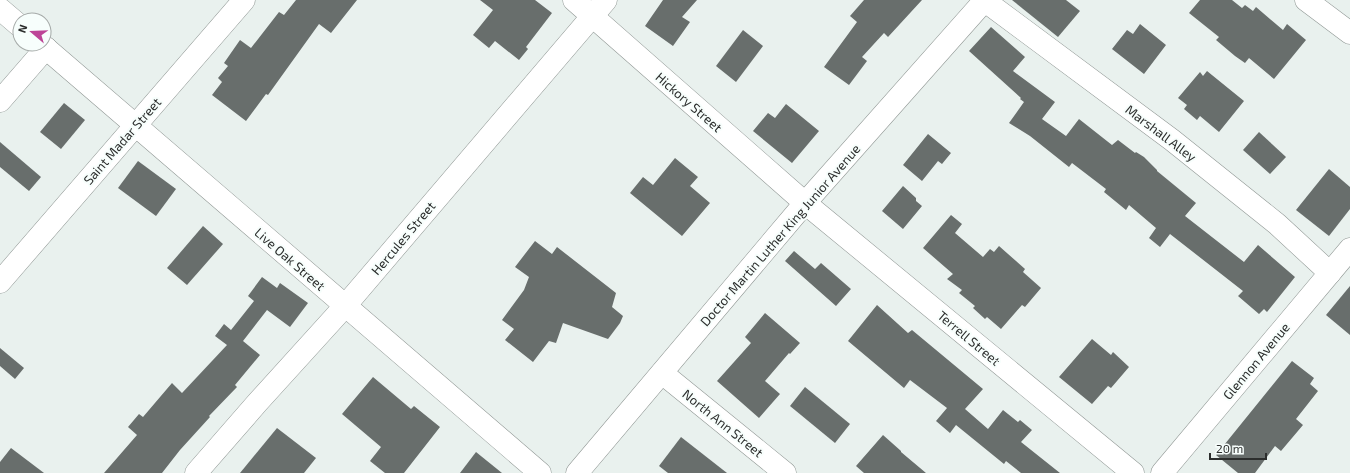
<svg xmlns="http://www.w3.org/2000/svg" width="1350" height="473" font-family="'Exo 2',sans-serif">
<style>
.building{fill:#686e6c}
.lines{fill:none;stroke-linecap:round;stroke-linejoin:round}
.street-casing{stroke:#909794;stroke-width:23}
.secondary-casing{stroke:#909794;stroke-width:23}
.street{stroke:#fff;stroke-width:22}
.secondary{stroke:#fff;stroke-width:22}
.labels{text-anchor:middle;stroke-width:4;stroke-linejoin:round;paint-order:stroke}
.street-label{font-size:13px;fill:#2c2e2d;stroke:#f7fefc}
</style>
<rect width="100%" height="100%" fill="#e9f1ee"/>
<!-- building -->
<g class="building">
<polygon points="296,0 357,0 331,33 319,24 268,95 266,94 246,121 212,95 222,82 218,78 228,66 224,63 240,40 251,48 279,12 284,15"/>
<polygon points="480,0 535,0 552,13 526,47 528,49 519,60 495,41 489,48 473,35 493,10"/>
<polygon points="663,0 697,0 682,17 690,22 673,46 645,26"/>
<polygon points="864,0 922,0 888,37 884,33 862,57 867,61 849,85 824,67 857,22 850,16"/>
<polygon points="1012,0 1066,0 1080,11 1058,37"/>
<polygon points="1200,0 1232,0 1242,8 1245,5 1253,11 1256,7 1283,30 1287,24 1306,40 1274,79 1249,58 1245,63 1235,56 1216,40 1219,37 1189,13"/>
<polygon points="1140,24 1166,45 1144,74 1112,49 1127,30 1133,34"/>
<polygon points="991,27 1025,57 1013,71 1055,102 1042,119 1066,136 1079,119 1112,145 1118,140 1135,153 1136,152 1144,157 1157,170 1157,171 1196,203 1185,216 1244,262 1258,245 1295,277 1267,312 1264,309 1259,314 1238,296 1243,291 1170,234 1160,247 1149,238 1156,228 1129,205 1126,210 1104,192 1106,189 1072,163 1069,167 1030,136 1009,123 1024,102 1020,99 1021,98 969,51"/>
<polygon points="743,30 763,46 736,82 716,66"/>
<polygon points="1207,71 1244,101 1219,132 1200,116 1197,120 1184,109 1187,105 1178,98 1200,72 1203,76"/>
<polygon points="64,103 85,120 61,149 40,132"/>
<polygon points="786,104 819,131 792,163 753,131 768,113 775,118"/>
<polygon points="1259,132 1286,157 1270,174 1243,150"/>
<polygon points="928,134 951,153 942,164 938,161 922,181 903,165"/>
<polygon points="0,142 41,177 29,191 0,167"/>
<polygon points="675,158 698,177 690,186 710,203 682,236 630,193 643,177 653,185"/>
<polygon points="138,161 176,189 156,216 118,188"/>
<polygon points="1329,169 1350,187 1350,209 1329,236 1296,210"/>
<polygon points="903,186 916,198 916,201 922,206 903,229 882,211"/>
<polygon points="951,215 962,224 955,233 983,257 990,249 994,252 999,246 1025,269 1023,272 1041,288 1025,307 1022,305 1001,329 987,317 985,319 973,308 975,306 959,293 962,290 947,279 953,274 923,248"/>
<polygon points="203,226 223,244 187,285 167,268"/>
<polygon points="535,241 552,254 557,247 616,293 612,307 623,316 620,323 608,339 563,323 556,343 549,341 533,362 505,340 514,329 502,320 524,290 529,277 515,267"/>
<polygon points="794,251 815,269 821,263 851,289 836,306 785,261"/>
<polygon points="262,277 277,288 280,283 308,303 290,327 267,310 243,341 260,355 235,385 237,387 209,416 210,417 180,450 162,473 104,473 137,435 128,427 139,414 143,417 172,383 182,393 227,345 215,336 224,324 231,330 254,301 248,296"/>
<polygon points="1350,286 1350,335 1326,315"/>
<polygon points="877,305 908,333 912,330 983,389 965,409 988,429 1003,410 1018,422 1020,420 1032,430 1021,442 1060,473 1021,473 1006,461 1004,464 956,425 950,433 936,421 947,408 910,380 904,388 848,341"/>
<polygon points="765,313 800,343 790,354 789,353 765,381 780,394 759,418 717,381 751,343 745,337"/>
<polygon points="1092,339 1111,355 1113,352 1129,367 1111,388 1108,386 1092,404 1059,377"/>
<polygon points="0,348 24,368 15,379 0,366"/>
<polygon points="1292,361 1314,378 1310,384 1318,391 1296,419 1303,425 1281,451 1275,446 1255,473 1238,473 1216,455"/>
<polygon points="373,377 411,409 414,406 440,427 404,473 385,473 370,461 381,447 342,414"/>
<polygon points="805,387 850,424 835,443 790,406"/>
<polygon points="277,428 316,458 304,473 240,473"/>
<polygon points="883,435 901,451 901,452 926,473 864,473 856,466"/>
<polygon points="681,437 727,473 668,473 659,466"/>
<polygon points="11,448 44,473 0,473 0,462"/>
<polygon points="476,452 502,473 460,473"/>
</g>
<g class="lines">
<defs>
<g id="street">
<polyline points="574,0 805,203 1133,473"/>
<polyline points="1306,0 1350,33"/>
<polyline points="985,1 1172,140 1277,224 1330,273"/>
<polyline points="0,9 20,26"/>
<polyline points="41,44 540,473"/>
<polyline points="0,101 46,48"/>
<polyline points="0,282 244,0"/>
<polyline points="196,473 257,403 345,306 606,0"/>
<polyline points="1162,473 1350,249"/>
</g>
<g id="secondary">
<polyline points="662,373 785,473"/>
<polyline points="577,473 805,203 985,0"/>
</g>
</defs>
<!-- street casing -->
<use href="#street" class="street-casing"/>
<!-- secondary casing -->
<use href="#secondary" class="secondary-casing"/>
<!-- street -->
<use href="#street" class="street"/>
<!-- secondary -->
<use href="#secondary" class="secondary"/>
</g>
<g class="labels">
<!-- street labels -->
<g class="street-label">
<text transform="translate(689 102) rotate(41)" y="5">Hickory Street</text>
<text transform="translate(1161 133) rotate(37)" y="5">Marshall Alley</text>
<text transform="translate(122 141) rotate(-49)" y="5">Saint Madar Street</text>
<text transform="translate(780 235) rotate(-49)" y="5">Doctor Martin Luther King Junior Avenue</text>
<text transform="translate(403 238) rotate(-50)" y="5">Hercules Street</text>
<text transform="translate(290 259) rotate(41)" y="5">Live Oak Street</text>
<text transform="translate(969 338) rotate(40)" y="5">Terrell Street</text>
<text transform="translate(1256 361) rotate(-50)" y="5">Glennon Avenue</text>
<text transform="translate(723 423) rotate(39)" y="5">North Ann Street</text>
</g>
</g>
<!-- north arrow -->
<g transform="translate(32 32) rotate(289)"><circle r="19" fill="#f7fefc" stroke="#a6aba9"/>
<path d="M0-3L7 15L0 10L-7 15Z" fill="#bd4497"/>
<text y="-6" font-size="11" font-weight="bold" text-anchor="middle" fill="#2c2e2d">N</text>
</g>
<!-- scale -->
<path d="M1210 453v6h56v-6" fill="none" stroke="#2c2e2d" stroke-width="2"/>
<text x="1216" y="453" font-size="12" fill="#2c2e2d" stroke="#f7fefc" stroke-width="3" paint-order="stroke">20 m</text>
</svg>
